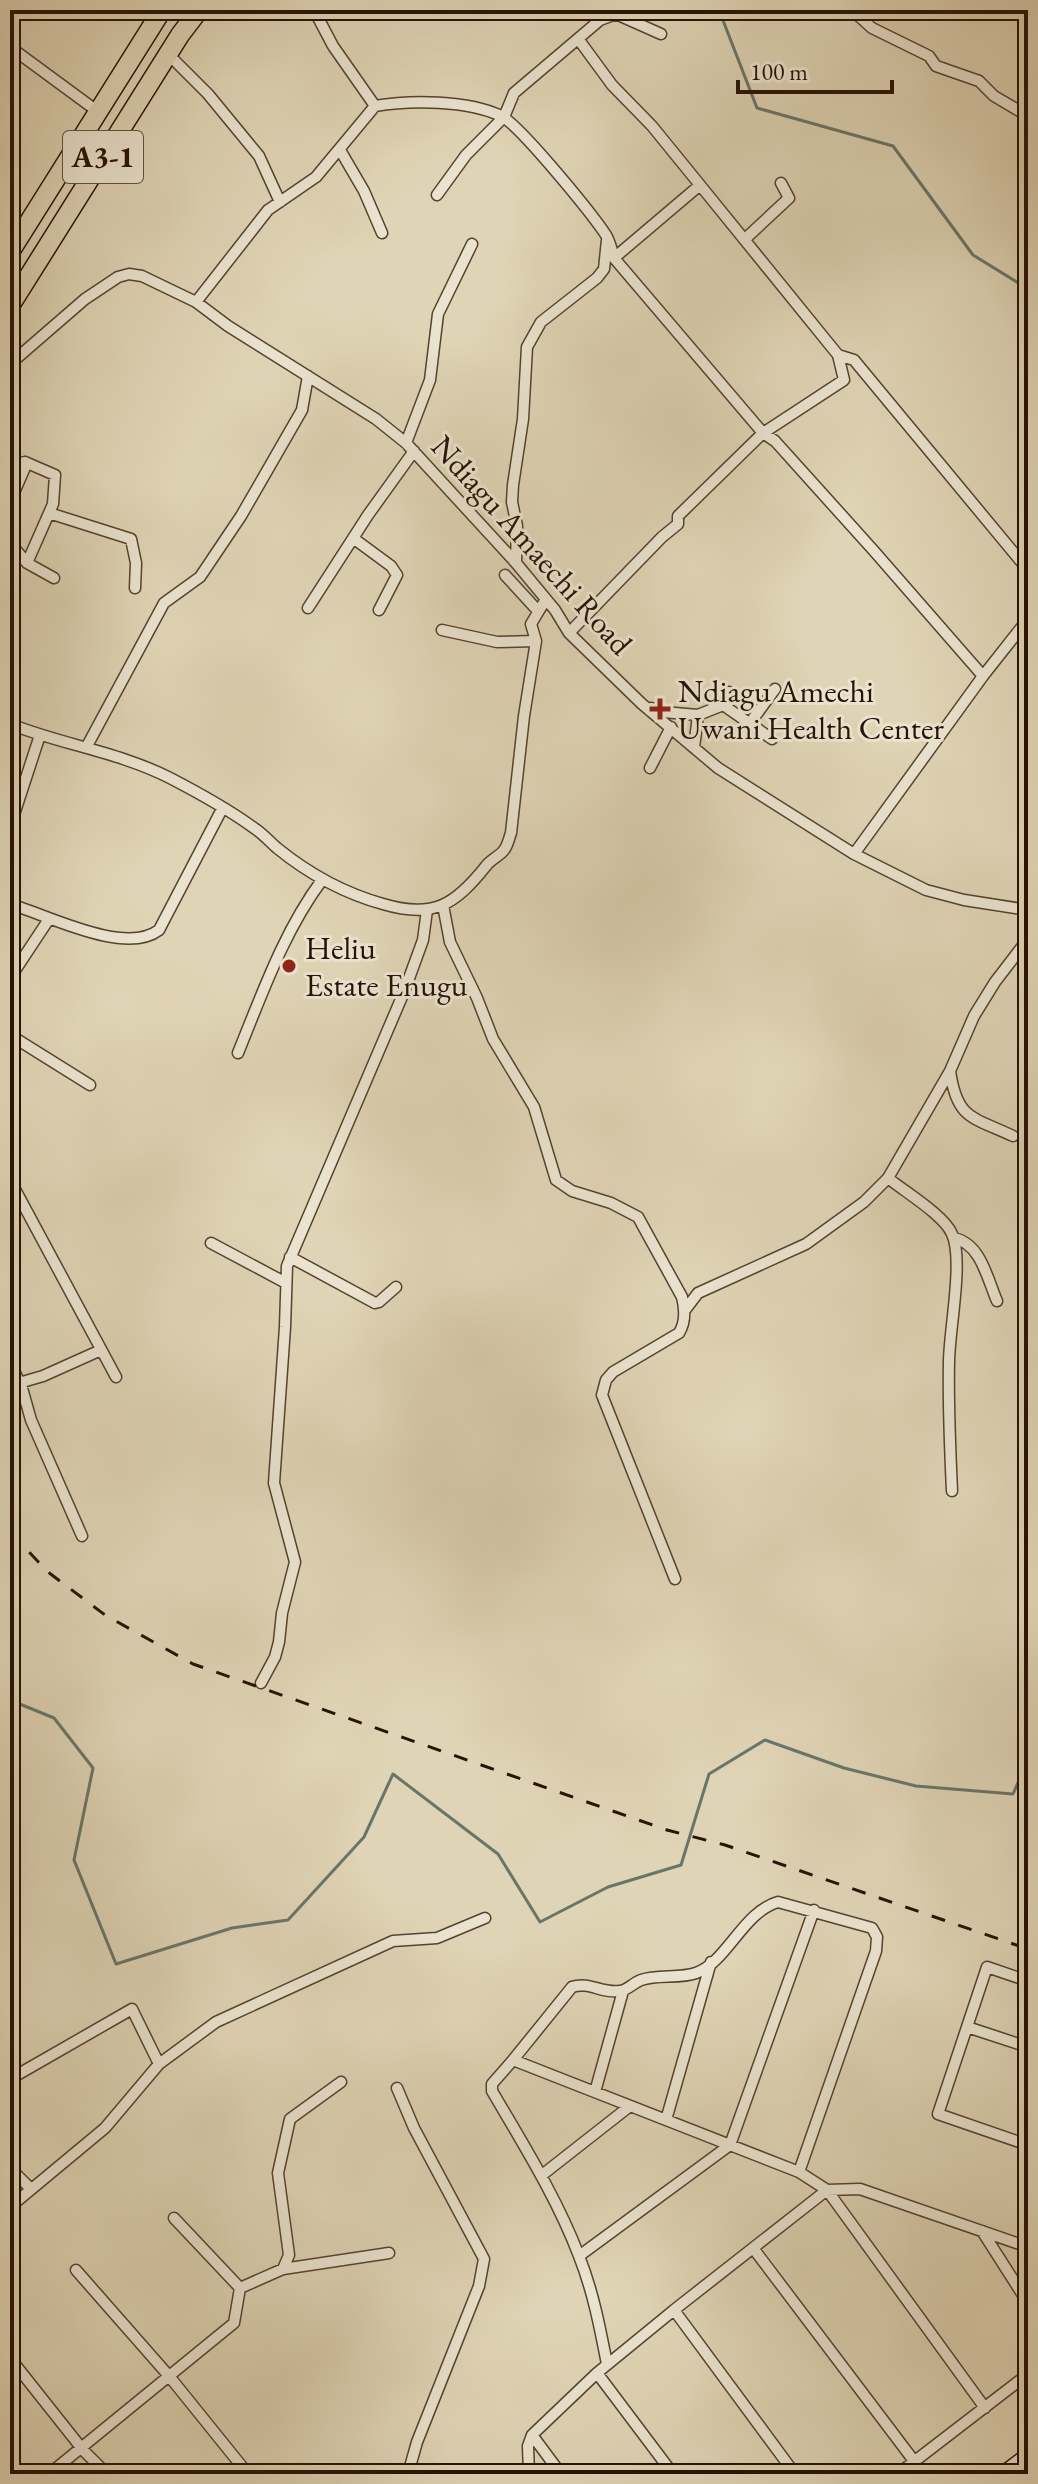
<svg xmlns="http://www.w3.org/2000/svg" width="1038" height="2484" font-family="'EB Garamond',serif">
<rect width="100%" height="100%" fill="#dfd4b5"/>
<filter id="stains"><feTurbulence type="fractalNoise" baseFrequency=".0025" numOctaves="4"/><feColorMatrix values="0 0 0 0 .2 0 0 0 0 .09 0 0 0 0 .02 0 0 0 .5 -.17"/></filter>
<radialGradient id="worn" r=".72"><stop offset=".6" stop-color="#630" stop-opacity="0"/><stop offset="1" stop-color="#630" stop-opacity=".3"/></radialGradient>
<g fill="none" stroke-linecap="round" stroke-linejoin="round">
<!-- stream -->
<path stroke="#68766a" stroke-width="3" d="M 719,10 L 757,108 L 893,146 L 973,255 L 1028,289
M 10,1700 L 54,1718 L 93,1768 L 74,1860 L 116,1964 L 232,1928 L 288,1920 L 364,1837 L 393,1774 L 498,1854 L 540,1922 L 608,1887 L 681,1865 L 709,1774 L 765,1740 L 844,1768 L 916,1786 L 1013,1794 L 1028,1760"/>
<defs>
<path id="street" d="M 314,10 L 333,46 L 375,106 C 410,100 468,100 501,116 C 520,125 592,214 606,235 C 610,242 612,250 614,258 L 763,433 L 775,441 L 874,551 L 983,676
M 852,10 L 872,28 L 929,56 L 936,66 L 979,81 L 994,96 L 1028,116
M 790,11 L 791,10
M 579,40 L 612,85 L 652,126 L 700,185
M 10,47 L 97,111
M 168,54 L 208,94 L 259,156 L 280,202
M 340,150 L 364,191 L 382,233
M 437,195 L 466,155 L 504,117 L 514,93 L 600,20 L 616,14 L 661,34
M 745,239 L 789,198 L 781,183
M 614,258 L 700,185 L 838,355 L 854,360 L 1028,570
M 196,302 L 268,210 L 316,177 L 375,106
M 10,364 L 85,299 L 118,277 L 129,274 L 142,276 L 196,302 L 228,326 L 376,419 L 406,443 L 516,563 L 555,610 L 569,633 L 642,704 L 718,768 L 854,854 L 926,890 L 964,900 L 1028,910
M 406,443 L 430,380 L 438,314 L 472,244
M 25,462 L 55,475 L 53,504 L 27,563
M 10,465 L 25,462 L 26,465 L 10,502
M 49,513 L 131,539 L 136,563 L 135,588
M 353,538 L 391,566 L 397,575 L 379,610
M 10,543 L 27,563 L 54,578
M 516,563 L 517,526 L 512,502 L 513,485 L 523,419 L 527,347 L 541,322 L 597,278 L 604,269 L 607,240
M 505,575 L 538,611
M 308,608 L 368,515 L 414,451
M 442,630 L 497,642 L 536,641
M 569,633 L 662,537 L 678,524 L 678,516 L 763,433 L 844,380 L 838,355
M 723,705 L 729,692
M 651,708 L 663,712 L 698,715 L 723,705 L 772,739
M 750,723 L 775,689
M 10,724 C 63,745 119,752 170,778 C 199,793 228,809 254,828 C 262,833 269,841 277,848 C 309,874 343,893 383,904 C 433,919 455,905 486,866 C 491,859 500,856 504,850 C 508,845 509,838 511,833 L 524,716 L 536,641 L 531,624 L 546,599
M 87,746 L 164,603 L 200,577 L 241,516 L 302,410 L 308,376
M 694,748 L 698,715
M 650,768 L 671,727
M 10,827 L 40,735
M 854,854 L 983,676 L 1028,619
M 10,904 C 47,915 125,956 159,930 L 222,809
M 443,905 L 450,942 L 477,998 L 493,1039 L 534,1107 L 556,1180 L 572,1191 L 611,1203 L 638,1217 L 682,1297 C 685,1309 686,1322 679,1333 L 613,1372 L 606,1380 L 602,1395 L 675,1579
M 10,978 L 49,919
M 10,1035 L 90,1085
M 238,1053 C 262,994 284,931 322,880
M 950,1071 C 957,1120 973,1117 1013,1136
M 888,1178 C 905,1192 944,1215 952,1234 C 964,1260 949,1331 949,1362 C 948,1405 950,1448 952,1491
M 10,1180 L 116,1377
M 954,1238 C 981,1244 987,1278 997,1301
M 211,1243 L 286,1283
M 290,1257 L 375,1303 L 379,1302 L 396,1287
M 685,1310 L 698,1293 L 806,1244 L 864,1202 L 888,1178 L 950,1071 L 974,1016 L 995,982 L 1028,939
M 10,1362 L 22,1388 L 31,1420 L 82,1536
M 19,1383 L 43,1376 L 101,1350
M 261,1683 L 275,1657 L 279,1642 L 282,1613 L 295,1562 L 274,1483 L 285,1327 L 287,1266 L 404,992 L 423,940 L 427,910
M 1028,1981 L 987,1967 L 938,2114 L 1028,2145
M 967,2027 L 1028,2047
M 513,2060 L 492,2084 L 492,2091 C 523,2144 557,2198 579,2256 C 593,2291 600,2328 607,2364
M 10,2079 L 132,2009 L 159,2064
M 397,2088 L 414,2128 L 484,2259 L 479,2286 L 417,2442 L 408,2474
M 595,2092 L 623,1991
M 666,2120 L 711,1962
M 10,2168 L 30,2188
M 542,2175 L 630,2106
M 10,2207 L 105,2128 L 159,2064 L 216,2022 L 393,1941 L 437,1938 L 485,1918
M 174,2218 L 240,2288
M 982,2231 L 1028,2303
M 753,2248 L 914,2461
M 579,2256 L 730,2145 L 814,1910
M 283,2269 L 389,2253
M 76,2270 L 169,2376 L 248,2474
M 674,2310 L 827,2190 L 799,2172 L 513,2060 L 572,1987 C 589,1981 602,1994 620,1991 C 628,1990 633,1983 641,1980 C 658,1974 679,1979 696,1973 C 727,1962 743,1912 778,1902 L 872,1928 L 877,1937 L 876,1951 L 799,2172
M 10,2358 L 83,2450 L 107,2474
M 597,2373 L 673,2474
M 985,2408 L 827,2190 L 860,2189 L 1028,2247
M 532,2435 L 561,2474
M 49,2474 L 234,2323 L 240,2288 L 283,2269 L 289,2255 L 278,2173 L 290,2119 L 341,2082
M 529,2474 L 528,2446 L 532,2435 L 597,2373 L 674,2310 L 795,2474
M 898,2474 L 1028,2374"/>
<path id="secondary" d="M 1003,2474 L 1028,2455
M 1022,2474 L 1028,2470"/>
<path id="highway" d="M 10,252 L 162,10
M 10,306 L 180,35 L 199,10"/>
</defs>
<!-- street casing -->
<use href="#street" stroke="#554231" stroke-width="13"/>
<!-- secondary casing -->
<use href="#secondary" stroke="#271205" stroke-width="17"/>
<!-- highway casing -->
<use href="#highway" stroke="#271205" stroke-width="21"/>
<!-- street -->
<use href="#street" stroke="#eae3cf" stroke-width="10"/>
<!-- secondary -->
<use href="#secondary" stroke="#eae3cf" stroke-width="14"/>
<!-- highway -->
<use href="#highway" stroke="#dfd4b5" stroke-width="18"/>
<!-- rail -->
<path stroke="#271205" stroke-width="3" stroke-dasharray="14 14" stroke-linecap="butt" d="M 10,1532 L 48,1572 L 105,1615 L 193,1664 L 667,1830 L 725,1845 L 1028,1949"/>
</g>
<!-- markers -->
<g fill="#8f2418" stroke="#eae3cf" stroke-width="3">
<path d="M656 697h8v8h8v8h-8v8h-8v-8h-8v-8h8z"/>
<circle cx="289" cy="966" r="8"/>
</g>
<g text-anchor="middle" stroke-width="6" stroke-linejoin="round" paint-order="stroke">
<!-- shield labels -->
<rect fill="#eae3cf" stroke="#625142" stroke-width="2" x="63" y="131" width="80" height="52" rx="6"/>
<g font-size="30" font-weight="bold" fill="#271205">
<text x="103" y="167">A3-1</text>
</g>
<!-- street labels -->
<g font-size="32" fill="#271205" stroke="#eae3cf">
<text transform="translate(532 545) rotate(48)" y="11">Ndiagu Amaechi Road</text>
</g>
<!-- poi labels -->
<g font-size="32" fill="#271205" stroke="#eae3cf" text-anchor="start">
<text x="678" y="702">Ndiagu Amechi<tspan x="678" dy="37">Uwani Health Center</tspan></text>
<text x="305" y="959">Heliu<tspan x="305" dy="37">Estate Enugu</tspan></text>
</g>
</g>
<!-- margin -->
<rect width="1038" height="2484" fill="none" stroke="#dfd4b5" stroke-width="40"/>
<rect x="12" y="12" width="1014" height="2460" fill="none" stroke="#271205" stroke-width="4"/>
<rect x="20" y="20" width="998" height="2444" fill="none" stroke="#271205" stroke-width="2"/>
<!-- scale -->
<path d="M738 80v12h154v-12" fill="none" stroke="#271205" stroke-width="4"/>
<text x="750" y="80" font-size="24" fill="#271205" stroke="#eae3cf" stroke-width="6" paint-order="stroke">100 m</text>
<rect width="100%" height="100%" filter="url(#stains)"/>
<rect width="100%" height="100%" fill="url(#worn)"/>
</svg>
